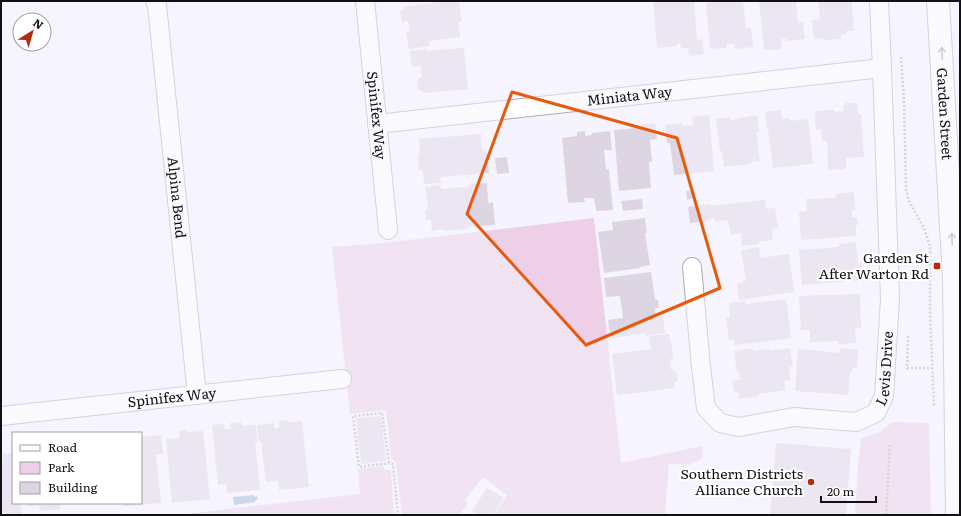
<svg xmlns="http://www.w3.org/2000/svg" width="961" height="516" font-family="Literata,serif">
<rect width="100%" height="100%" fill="#f5f4fe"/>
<!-- green -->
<path fill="#edcfe7" d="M 594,218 L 621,463 L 702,446 L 703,458 L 689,465 L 669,464 L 665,515 L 494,515 L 507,495 L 483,477 L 465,500 L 468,504 L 459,515 L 402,515 L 396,463 L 391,458 L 389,438 L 386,410 L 350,414 L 332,247 L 383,243 Z
M 893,422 L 929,423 L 931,515 L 855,515 L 858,467 L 861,438 L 878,433 Z
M 383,466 L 384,469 L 391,471 L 394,515 L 176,515 L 360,494 L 358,469 Z"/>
<!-- water -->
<path fill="#9bb7d5" d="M 254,495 L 254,497 L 257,496 L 258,498 L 255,501 L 255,502 L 234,505 L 233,497 Z"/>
<!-- building -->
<path fill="#ddd6e2" d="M 446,1 L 459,1 L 462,21 L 458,22 L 460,37 L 429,41 L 430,46 L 409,49 L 406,32 L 410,31 L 408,21 L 402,22 L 400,10 L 403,10 L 403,7 Z
M 653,1 L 694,1 L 697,40 L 702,39 L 704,54 L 689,56 L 688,48 L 681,48 L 680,43 L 677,43 L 677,46 L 657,48 Z
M 723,1 L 743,1 L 746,28 L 751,27 L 753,47 L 735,49 L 734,44 L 727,44 L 727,48 L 714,49 L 714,47 L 710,48 L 706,3 Z
M 759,1 L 796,1 L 798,23 L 803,22 L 805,39 L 786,41 L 787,39 L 781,39 L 782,49 L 766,50 L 765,49 L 764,49 Z
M 818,1 L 852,1 L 854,31 L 846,31 L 846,34 L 841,35 L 841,39 L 823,40 L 823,38 L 814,39 L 812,20 L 820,19 Z
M 464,48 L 468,89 L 424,93 L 418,89 L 417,83 L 420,78 L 422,77 L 421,66 L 412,67 L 410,51 L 426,49 L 427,51 Z
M 845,103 L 854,103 L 854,104 L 857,103 L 858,114 L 861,114 L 864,157 L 846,158 L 846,169 L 828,170 L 827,141 L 822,141 L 821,129 L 816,130 L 815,111 L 834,110 L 834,112 L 844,111 L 843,105 L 845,105 Z
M 781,110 L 782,119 L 789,118 L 790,121 L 808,119 L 813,164 L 773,168 L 768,129 L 767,129 L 765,112 Z
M 709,115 L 714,171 L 674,175 L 670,143 L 667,143 L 665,125 L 682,123 L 682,126 L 693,125 L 692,117 Z
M 757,115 L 759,132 L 756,132 L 760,161 L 751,162 L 751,164 L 724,167 L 722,151 L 720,151 L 716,119 L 730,117 L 730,120 L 739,119 L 739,118 Z
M 655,123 L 657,139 L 650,140 L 652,162 L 649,162 L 651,188 L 619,191 L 614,130 L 638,128 L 638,125 Z
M 585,131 L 585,136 L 592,135 L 592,133 L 610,131 L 612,150 L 604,150 L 606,169 L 609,169 L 613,210 L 596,211 L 594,198 L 584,198 L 585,202 L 568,203 L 562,138 L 577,136 L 577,132 Z
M 481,134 L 482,152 L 487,151 L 489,173 L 440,177 L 441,183 L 424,184 L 423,170 L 419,170 L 418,157 L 419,157 L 419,152 L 420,153 L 419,139 Z
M 507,157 L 509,173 L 497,174 L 495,158 Z
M 487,183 L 488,203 L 493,202 L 495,225 L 467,227 L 468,229 L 444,231 L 444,229 L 432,231 L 431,220 L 426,220 L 425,210 L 428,209 L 425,187 L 441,185 L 441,189 L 471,186 L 471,184 Z
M 695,190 L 696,198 L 687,200 L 686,191 Z
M 854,192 L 855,210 L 852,210 L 852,217 L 857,217 L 858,225 L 856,225 L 856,236 L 801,240 L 799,212 L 807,211 L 806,199 L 836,198 L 835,194 Z
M 642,199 L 643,209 L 623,211 L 621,201 Z
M 765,200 L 766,209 L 775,208 L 778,228 L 772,229 L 773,240 L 759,242 L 759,244 L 742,246 L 741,233 L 731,235 L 730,227 L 729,227 L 728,220 L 715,222 L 715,218 L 708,219 L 708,221 L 690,223 L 688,207 L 710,204 L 710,206 Z
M 645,218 L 647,233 L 645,233 L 650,265 L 640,267 L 640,268 L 604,273 L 598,232 L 613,230 L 612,222 Z
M 856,242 L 858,263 L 862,263 L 863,276 L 860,276 L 860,280 L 802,285 L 799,250 L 839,247 L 839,244 Z
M 759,247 L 760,258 L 789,254 L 794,292 L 739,300 L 737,283 L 746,281 L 741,250 Z
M 651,272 L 655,299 L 658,300 L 659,308 L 655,308 L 656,317 L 663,316 L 665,333 L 646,336 L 647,333 L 611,338 L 608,320 L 623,318 L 620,296 L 606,297 L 604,278 Z
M 860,294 L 861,328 L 855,328 L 856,343 L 839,344 L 839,341 L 810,342 L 810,330 L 801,330 L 799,296 Z
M 786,299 L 791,338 L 735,345 L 734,340 L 729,340 L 726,318 L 730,317 L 729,303 L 745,301 L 745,304 Z
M 669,334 L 670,341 L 671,341 L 673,359 L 670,359 L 671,370 L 674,370 L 677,374 L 678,380 L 674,384 L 675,388 L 617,395 L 612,354 L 651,349 L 649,336 Z
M 753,348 L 753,351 L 769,349 L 770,351 L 790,348 L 793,367 L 789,367 L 791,380 L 784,381 L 785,390 L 758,394 L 759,396 L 739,399 L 738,391 L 734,392 L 732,381 L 741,380 L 739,372 L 737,373 L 734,351 Z
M 840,348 L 858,350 L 857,368 L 852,367 L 852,373 L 850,373 L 848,395 L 795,391 L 798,349 L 840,353 Z
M 381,416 L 386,461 L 361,464 L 356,418 Z
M 287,420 L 288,422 L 302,421 L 309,487 L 279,490 L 278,481 L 266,482 L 261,442 L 259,442 L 257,425 L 274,423 L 274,429 L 279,428 L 279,421 Z
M 241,422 L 242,426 L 256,425 L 257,443 L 255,443 L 260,490 L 227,493 L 227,484 L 218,485 L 212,425 L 224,424 L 225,429 L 231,429 L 230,423 Z
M 186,430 L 187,432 L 203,431 L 210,499 L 172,503 L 166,439 L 180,438 L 179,431 Z
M 161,435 L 163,454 L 156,455 L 161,503 L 124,506 L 123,503 L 141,503 L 141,437 Z
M 776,443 L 851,449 L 846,515 L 770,515 Z
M 13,453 L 13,503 L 20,503 L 22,515 L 5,515 L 4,512 L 1,512 L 1,465 L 3,465 L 2,454 Z
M 487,488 L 504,498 L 493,515 L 479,515 L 472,511 Z
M 27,503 L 60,503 L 60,509 L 40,511 L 39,505 L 27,506 Z"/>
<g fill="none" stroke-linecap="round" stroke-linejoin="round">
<defs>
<g id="minor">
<path id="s1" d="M 155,1 L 157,5 L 197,395"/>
<path id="s2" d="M 365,1 L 388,230"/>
<path id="s3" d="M 377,124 L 882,68"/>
<path id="s4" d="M 692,267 L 701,367 L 706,408 L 720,423 L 739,427 L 794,417 L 856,422 L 876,413 L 884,396 L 890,299 L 882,68 L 879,1"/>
<path id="s5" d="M 1,416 L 342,379"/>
</g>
<g id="major">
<path id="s6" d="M 938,1 L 954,278 L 957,515"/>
</g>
</defs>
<!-- minor casing -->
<use href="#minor" stroke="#acaab6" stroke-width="20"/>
<!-- major casing -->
<use href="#major" stroke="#acaab6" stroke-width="24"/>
<!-- path -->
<path stroke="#afafb7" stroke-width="2.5" stroke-dasharray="2 2" stroke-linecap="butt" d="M 901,57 L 904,100 L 906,190 L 909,201 L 924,228 L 930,246 L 930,313 L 934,407
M 908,336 L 907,368 L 932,368
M 389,463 L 382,413 L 353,416 L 359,467 L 389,463 L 393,464 L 398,515
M 886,515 L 890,444"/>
<!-- minor -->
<use href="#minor" stroke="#fff" stroke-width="18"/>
<!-- major -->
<use href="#major" stroke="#fff" stroke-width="22"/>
</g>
<!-- one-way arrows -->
<defs><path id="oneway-shaft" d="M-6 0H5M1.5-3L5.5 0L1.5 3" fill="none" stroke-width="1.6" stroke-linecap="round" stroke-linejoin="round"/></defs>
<g stroke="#a0a0a1">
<use href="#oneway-shaft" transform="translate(942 53) rotate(-93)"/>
<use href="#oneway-shaft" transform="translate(952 239) rotate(-93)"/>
</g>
<!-- marked area -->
<path d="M0 0H961V516H0ZM 512,92 L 677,138 L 720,288 L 586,345 L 467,214 Z" fill="#f5f4fe" fill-opacity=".55" fill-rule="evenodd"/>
<path fill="none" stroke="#e8590c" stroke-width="3" stroke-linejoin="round" d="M 512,92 L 677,138 L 720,288 L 586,345 L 467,214 Z"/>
<!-- markers -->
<g fill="#b62b0d" stroke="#fff" stroke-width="1.5">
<rect x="933" y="262" width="8" height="8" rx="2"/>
<circle cx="811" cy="482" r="4"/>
</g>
<g text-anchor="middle" stroke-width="4" stroke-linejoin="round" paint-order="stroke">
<!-- street labels -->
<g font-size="14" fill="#111115" stroke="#fff">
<text dy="5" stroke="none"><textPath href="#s3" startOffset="254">Miniata Way</textPath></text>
<text dy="5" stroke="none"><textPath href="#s6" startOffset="113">Garden Street</textPath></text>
<text dy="5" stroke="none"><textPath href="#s2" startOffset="115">Spinifex Way</textPath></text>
<text dy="5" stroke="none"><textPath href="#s1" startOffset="198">Alpina Bend</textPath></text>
<text dy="5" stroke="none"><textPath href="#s4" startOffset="368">Levis Drive</textPath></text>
<text dy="5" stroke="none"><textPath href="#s5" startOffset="172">Spinifex Way</textPath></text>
</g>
<!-- poi labels -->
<g font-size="14" fill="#111115" stroke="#fff" text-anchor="end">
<text x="929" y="263">Garden St<tspan x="929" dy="16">After Warton Rd</tspan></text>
<text x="803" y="479">Southern Districts<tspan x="803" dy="16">Alliance Church</tspan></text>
</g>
</g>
<!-- border -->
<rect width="961" height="516" fill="none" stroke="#111115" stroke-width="4"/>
<!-- legend -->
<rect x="12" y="432" width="130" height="72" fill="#ffffff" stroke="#a0a0a1"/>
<rect x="20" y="445" width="20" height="6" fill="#ffffff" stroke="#a0a0a1"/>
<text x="48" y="452" font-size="12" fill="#111115">Road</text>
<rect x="20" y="462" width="20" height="12" fill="#edcfe7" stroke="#a0a0a1"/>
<text x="48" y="472" font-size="12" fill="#111115">Park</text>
<rect x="20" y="482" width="20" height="12" fill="#ddd6e2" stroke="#a0a0a1"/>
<text x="48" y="492" font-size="12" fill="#111115">Building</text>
<!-- north arrow -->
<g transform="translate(32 32) rotate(37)"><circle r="19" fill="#ffffff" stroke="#a0a0a1"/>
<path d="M0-3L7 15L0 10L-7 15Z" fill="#b62b0d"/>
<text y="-6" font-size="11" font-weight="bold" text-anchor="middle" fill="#111115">N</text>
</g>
<!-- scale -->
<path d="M821 496v6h55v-6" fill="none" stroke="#111115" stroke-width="2"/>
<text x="827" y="496" font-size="12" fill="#111115" stroke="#ffffff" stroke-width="3" paint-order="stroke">20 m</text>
</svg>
